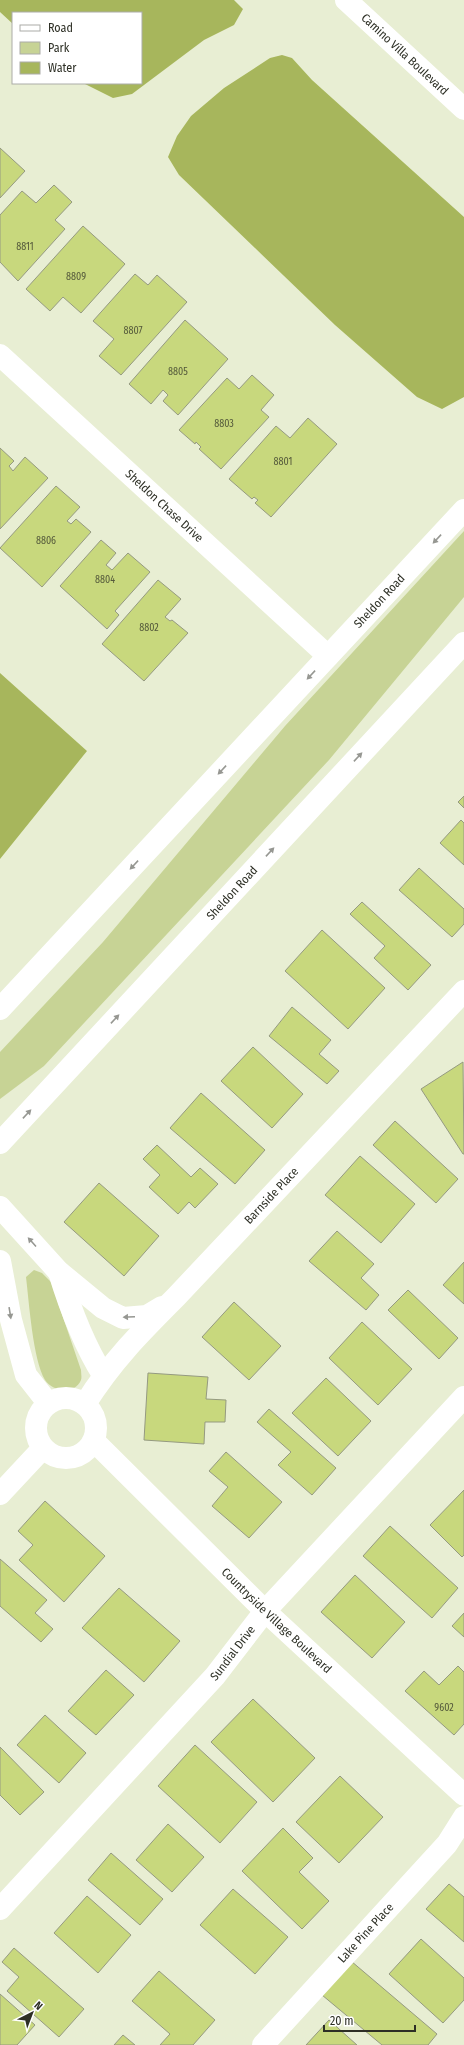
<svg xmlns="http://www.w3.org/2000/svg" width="464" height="2045" font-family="'Fira Sans Condensed',sans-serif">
<rect width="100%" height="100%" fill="#e8eed3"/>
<!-- green -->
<path fill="#c7d395" d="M 464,531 L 464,597 L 329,760 L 44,1066 L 0,1099 L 0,1052 L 103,942 L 285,726 Z
M 34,1270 L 42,1273 L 51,1282 L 81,1370 C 81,1373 82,1377 81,1380 C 75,1395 53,1392 45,1380 C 33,1360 29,1302 26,1277 Z"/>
<!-- water -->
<path fill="#a7b65c" d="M 0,0 L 234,0 L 243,9 L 234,25 L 204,40 L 132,94 L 113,98 L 83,83 L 141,83 L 141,13 L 13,13 L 13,24 L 0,12 Z
M 282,55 L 292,58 L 312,80 L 464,217 L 464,397 L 442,409 L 417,397 L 335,325 L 179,175 L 168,157 L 177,136 L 191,116 L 224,88 L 270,58 Z
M 0,673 L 87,751 L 0,859 Z"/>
<!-- building -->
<path fill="#c8d87d" stroke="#959a81" d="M 0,148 L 25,171 L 0,198 Z
M 54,185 L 72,202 L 55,220 L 65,229 L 18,281 L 0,262 L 0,215 L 22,191 L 36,203 Z
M 83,226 L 125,264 L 81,313 L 63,297 L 50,311 L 26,289 Z
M 135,274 L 148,285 L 157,275 L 187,302 L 121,375 L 99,356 L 114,339 L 93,321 Z
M 185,320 L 228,359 L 178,415 L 163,401 L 168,395 L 163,390 L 151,404 L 129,384 Z
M 252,375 L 274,395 L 261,410 L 269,417 L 221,469 L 199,449 L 201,447 L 196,442 L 195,444 L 179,430 L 227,378 L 239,389 Z
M 308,418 L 337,444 L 271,517 L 255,503 L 258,500 L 254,497 L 252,499 L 229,479 L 276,426 L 290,438 Z
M 0,448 L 14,461 L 9,466 L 13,471 L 25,457 L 48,478 L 0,529 Z
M 56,486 L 80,507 L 67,521 L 71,524 L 76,519 L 91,532 L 42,587 L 0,548 Z
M 101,540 L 116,553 L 106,565 L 112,570 L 128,553 L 150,572 L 115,611 L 119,615 L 107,629 L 60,586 Z
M 158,580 L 181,599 L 165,617 L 170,621 L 172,620 L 188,633 L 144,681 L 102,644 Z
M 464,796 L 464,808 L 458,802 Z
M 461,820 L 464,823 L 464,865 L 440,843 Z
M 419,868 L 464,909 L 464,924 L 452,937 L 399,890 Z
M 362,902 L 431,965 L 408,990 L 374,958 L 385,946 L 350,914 Z
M 322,930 L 385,988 L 348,1029 L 285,971 Z
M 292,1007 L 331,1040 L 319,1054 L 339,1071 L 327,1084 L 269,1036 Z
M 253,1047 L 303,1094 L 272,1128 L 221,1081 Z
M 463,1062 L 464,1154 L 463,1154 L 421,1089 Z
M 201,1093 L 265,1150 L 235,1184 L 170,1128 Z
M 395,1121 L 458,1179 L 436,1203 L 373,1145 Z
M 157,1145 L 191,1177 L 200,1168 L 218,1184 L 195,1208 L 189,1202 L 178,1214 L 149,1187 L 160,1175 L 143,1159 Z
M 360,1156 L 415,1204 L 381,1243 L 325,1195 Z
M 99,1183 L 159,1236 L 124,1276 L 64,1222 Z
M 337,1231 L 374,1264 L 361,1278 L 379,1295 L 366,1310 L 309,1261 Z
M 464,1262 L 464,1304 L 443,1285 Z
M 408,1290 L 458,1338 L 439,1359 L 388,1310 Z
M 234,1302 L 281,1346 L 249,1380 L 202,1337 Z
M 362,1322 L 412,1369 L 378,1405 L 329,1358 Z
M 148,1373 L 208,1377 L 206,1399 L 226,1400 L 225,1422 L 205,1422 L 204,1444 L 144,1440 Z
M 326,1378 L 371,1421 L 338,1456 L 292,1413 Z
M 269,1409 L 336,1468 L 312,1495 L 278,1465 L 291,1452 L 257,1422 Z
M 226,1452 L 282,1502 L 249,1538 L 212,1506 L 228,1487 L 209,1471 Z
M 464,1490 L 464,1555 L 462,1557 L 430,1525 Z
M 45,1501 L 105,1556 L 64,1602 L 19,1560 L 33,1545 L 18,1531 Z
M 390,1526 L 458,1588 L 432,1618 L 363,1556 Z
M 0,1559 L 47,1600 L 35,1613 L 53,1629 L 41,1642 L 0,1606 Z
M 355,1575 L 405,1622 L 372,1658 L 321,1612 Z
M 119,1588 L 180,1641 L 144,1682 L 82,1628 Z
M 464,1613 L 464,1637 L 452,1626 Z
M 458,1666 L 464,1672 L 464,1724 L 454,1735 L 405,1691 L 424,1671 L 439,1685 Z
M 106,1670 L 134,1695 L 96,1735 L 68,1711 Z
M 253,1699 L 315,1758 L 273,1802 L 211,1742 Z
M 45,1715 L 86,1753 L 59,1783 L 17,1745 Z
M 195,1745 L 257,1802 L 220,1843 L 158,1786 Z
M 0,1747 L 44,1792 L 20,1815 L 0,1795 Z
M 340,1776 L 383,1817 L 339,1863 L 296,1822 Z
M 168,1824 L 204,1857 L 172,1892 L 136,1860 Z
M 283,1828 L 313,1858 L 299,1872 L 329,1901 L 302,1929 L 242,1871 Z
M 111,1853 L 163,1899 L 140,1925 L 88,1880 Z
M 449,1884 L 464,1897 L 464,1942 L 426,1909 Z
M 233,1889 L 288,1937 L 255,1974 L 200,1925 Z
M 87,1896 L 131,1935 L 98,1973 L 54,1933 Z
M 421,1939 L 464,1978 L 464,2000 L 443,2023 L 389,1974 Z
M 14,1948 L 84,2009 L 59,2037 L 7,1991 L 19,1977 L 2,1962 Z
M 351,1961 L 437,2034 L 428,2045 L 382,2045 L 322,1995 Z
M 159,1971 L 215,2020 L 193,2045 L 160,2045 L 170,2034 L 132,2001 Z
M 0,1994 L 35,2025 L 17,2045 L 0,2045 Z
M 329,2020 L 357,2045 L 306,2045 Z
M 123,2035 L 135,2045 L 114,2045 Z"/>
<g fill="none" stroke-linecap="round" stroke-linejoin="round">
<!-- street -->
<g stroke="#fff" stroke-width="22">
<path id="s1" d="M 346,0 L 464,109"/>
<path id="s2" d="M 0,355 L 328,656"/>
<path d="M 0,1207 L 58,1271 L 103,1308 L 123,1318 L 147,1316 L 162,1307"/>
<path d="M 0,1261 L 11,1320 L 26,1375 L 48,1403"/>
<path d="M 59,1272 C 70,1308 83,1343 103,1375"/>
<circle cx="66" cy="1428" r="30"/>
<path id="s3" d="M 85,1404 C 112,1361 140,1333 176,1297 L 464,991"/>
<path id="s4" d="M 94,1441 L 265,1611 L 464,1795"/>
<path d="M 0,1494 L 43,1448"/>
<path id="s5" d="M 0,1909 L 215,1676 L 265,1611 L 464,1397"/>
<path id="s6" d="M 263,2045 L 447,1844 L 464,1817"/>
</g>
<!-- secondary -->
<g stroke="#fff" stroke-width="22">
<path id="s7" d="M 0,1009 L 464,510"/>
<path id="s8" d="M 0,1143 L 464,643"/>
</g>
</g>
<!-- one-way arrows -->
<defs><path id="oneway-solid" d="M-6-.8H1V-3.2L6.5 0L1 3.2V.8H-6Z"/></defs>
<g fill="#969792">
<use href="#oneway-solid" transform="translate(437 539) rotate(133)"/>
<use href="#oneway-solid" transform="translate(311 675) rotate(133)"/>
<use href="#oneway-solid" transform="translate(358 757) rotate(-47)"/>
<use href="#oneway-solid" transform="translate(222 770) rotate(133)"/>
<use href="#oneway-solid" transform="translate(270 852) rotate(-47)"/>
<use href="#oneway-solid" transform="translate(134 865) rotate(133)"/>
<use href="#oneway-solid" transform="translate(115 1019) rotate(-47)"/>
<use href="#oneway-solid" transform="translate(27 1114) rotate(-47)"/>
<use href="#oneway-solid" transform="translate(32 1242) rotate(-132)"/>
<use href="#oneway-solid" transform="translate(10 1313) rotate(81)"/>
<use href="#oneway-solid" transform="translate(129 1317) rotate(178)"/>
</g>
<g text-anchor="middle" stroke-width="4" stroke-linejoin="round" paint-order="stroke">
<!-- number labels -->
<g font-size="10" fill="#54593b">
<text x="25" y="250">8811</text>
<text x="76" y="280">8809</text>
<text x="133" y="334">8807</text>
<text x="178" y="375">8805</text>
<text x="224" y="427">8803</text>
<text x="283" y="465">8801</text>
<text x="46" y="544">8806</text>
<text x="105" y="583">8804</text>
<text x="149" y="631">8802</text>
<text x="444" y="1711">9602</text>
</g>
<!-- street labels -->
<g font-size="12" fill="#2d2f25" stroke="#fff">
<text dy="4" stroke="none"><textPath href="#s1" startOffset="80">Camino Villa Boulevard</textPath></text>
<text dy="4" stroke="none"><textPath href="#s2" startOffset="223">Sheldon Chase Drive</textPath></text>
<text dy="4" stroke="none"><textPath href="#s7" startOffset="557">Sheldon Road</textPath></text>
<text dy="4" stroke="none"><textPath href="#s8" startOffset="341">Sheldon Road</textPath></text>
<text dy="4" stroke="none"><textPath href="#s3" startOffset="280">Barnside Place</textPath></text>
<text dy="4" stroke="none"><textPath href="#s4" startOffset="256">Countryside Village Boulevard</textPath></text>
<text dy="4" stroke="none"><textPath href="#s5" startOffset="346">Sundial Drive</textPath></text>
<text dy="4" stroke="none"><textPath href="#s6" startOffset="152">Lake Pine Place</textPath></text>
</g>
</g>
<!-- legend -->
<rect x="12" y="12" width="130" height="72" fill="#ffffff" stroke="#abaca8"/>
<rect x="20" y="25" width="20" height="6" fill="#ffffff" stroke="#abaca8"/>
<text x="48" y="32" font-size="12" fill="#2d2f25">Road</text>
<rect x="20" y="42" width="20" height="12" fill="#c7d395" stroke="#abaca8"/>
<text x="48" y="52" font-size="12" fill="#2d2f25">Park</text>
<rect x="20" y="62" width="20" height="12" fill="#a7b65c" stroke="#abaca8"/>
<text x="48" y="72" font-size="12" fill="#2d2f25">Water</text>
<!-- north arrow -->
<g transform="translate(32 2013) rotate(42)" stroke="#ffffff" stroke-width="3" paint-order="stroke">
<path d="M0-3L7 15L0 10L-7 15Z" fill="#2d2f25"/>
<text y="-6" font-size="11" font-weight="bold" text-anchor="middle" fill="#2d2f25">N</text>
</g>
<!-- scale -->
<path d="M324 2025v6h91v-6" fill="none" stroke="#2d2f25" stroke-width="2"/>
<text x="330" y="2025" font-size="12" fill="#2d2f25" stroke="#ffffff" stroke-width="3" paint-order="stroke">20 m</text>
</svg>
